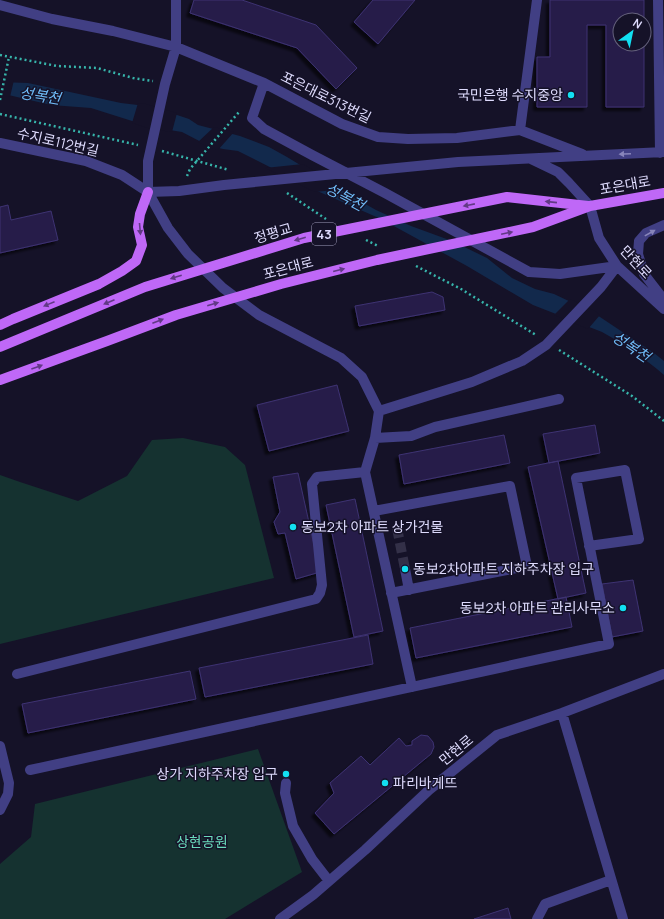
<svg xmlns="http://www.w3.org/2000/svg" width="664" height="919" font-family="Manrope,'Noto Sans KR',sans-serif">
<defs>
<filter id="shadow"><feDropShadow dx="-3.5" dy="3.5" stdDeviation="1" flood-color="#0009"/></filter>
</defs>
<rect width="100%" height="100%" fill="#151228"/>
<!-- green -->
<path fill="#153230" d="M 183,438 L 225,447 L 245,465 L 274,578 L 0,644 L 0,475 L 20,482 L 78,501 L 127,476 L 152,440 Z
M 258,749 L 302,872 L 225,919 L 0,919 L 0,864 L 31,837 L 35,804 Z"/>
<!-- water -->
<path fill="#12294c" d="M 0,82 L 28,83 L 121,103 L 146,106 L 171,113 L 189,119 L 198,125 L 240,136 L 269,147 L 287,157 L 353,197 L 376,210 L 411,226 L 452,241 L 487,258 L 512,278 L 535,289 L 554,294 L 594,313 L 654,353 L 664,361 L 664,375 L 657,369 L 630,348 L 602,332 L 533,305 L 467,266 L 381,219 L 315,190 L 238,151 L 223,149 L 207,145 L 182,132 L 151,127 L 91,108 L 51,105 L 0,93 Z"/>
<!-- pier -->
<path fill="#151228" d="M 0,80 L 14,80 L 10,97 L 0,95 Z
M 138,103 L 146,104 L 177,113 L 172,132 L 151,129 L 132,123 Z
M 214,127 L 234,132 L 218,150 L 206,146 L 198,142 Z
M 303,164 L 344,189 L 315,192 L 265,168 Z
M 570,299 L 595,311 L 600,315 L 588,329 L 554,315 Z"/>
<!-- building -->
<path fill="#261f48" stroke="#3e3273" filter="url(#shadow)" d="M 194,0 L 242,0 L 316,25 L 357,68 L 336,89 L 297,48 L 190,13 Z
M 373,0 L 415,0 L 378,44 L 354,22 Z
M 550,0 L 644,0 L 644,20 L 620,20 L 620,44 L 644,44 L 644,107 L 606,107 L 606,25 L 587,25 L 587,107 L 537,107 L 537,57 L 550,57 Z
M 8,205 L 11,220 L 51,211 L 58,240 L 0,253 L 0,207 Z
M 432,292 L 443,297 L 445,310 L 359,326 L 355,306 Z
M 337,385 L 349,431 L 269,451 L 257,405 Z
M 595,425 L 600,453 L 549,463 L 543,434 Z
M 504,435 L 510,463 L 404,484 L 399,455 Z
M 558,461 L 586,593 L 558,599 L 528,467 Z
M 298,473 L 320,572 L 296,579 L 285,533 L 278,534 L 274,522 L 280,512 L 273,477 Z
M 355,499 L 383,631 L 354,637 L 326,505 Z
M 633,580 L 643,631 L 612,637 L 602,584 Z
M 566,597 L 572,627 L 416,658 L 410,628 Z
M 368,635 L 373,664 L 205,697 L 199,668 Z
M 190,671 L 196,699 L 28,733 L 22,704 Z
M 421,735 L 428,736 L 433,742 L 434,747 L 431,754 L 334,834 L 315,813 L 334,793 L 330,783 L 361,756 L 370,765 L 399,738 L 406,746 L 412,745 L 412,741 Z
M 508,908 L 511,919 L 474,919 Z"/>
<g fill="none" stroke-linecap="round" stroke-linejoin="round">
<!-- minor-tunnel -->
<path stroke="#333048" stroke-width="10" stroke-dasharray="10 5" stroke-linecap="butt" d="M 397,528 L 405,569"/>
<!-- path -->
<path stroke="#37b5ab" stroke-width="2.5" stroke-dasharray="2 3" stroke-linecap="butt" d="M 0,55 L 57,66 L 97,68 L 133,78 L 153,81
M 0,100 L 9,57
M 0,114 L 138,145
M 162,151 L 229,170
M 187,176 L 190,169 L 239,112
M 287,193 L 326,219
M 366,240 L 378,246
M 416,266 L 461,289 L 536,335
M 559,350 L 632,396 L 664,421"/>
<!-- minor -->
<path stroke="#413f84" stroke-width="10" d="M 176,0 L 176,47 L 165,84 L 148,161 L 148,192 L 168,228 L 188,254 L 223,288 L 259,315 L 341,358 L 362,377 L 379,411 L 472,382 L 522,361 L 546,345 L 601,287 L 617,266
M 658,0 L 660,153
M 0,5 L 52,19 L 113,31 L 176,47 L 264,83 L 342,124 L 378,137 L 408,139 L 457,138 L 520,130 L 582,154
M 264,83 L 252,118 L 264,129 L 312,155 L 385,193 L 529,272 L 560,274 L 617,266
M 520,130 L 537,0
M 0,143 L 86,161 L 122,175 L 148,192 L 179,191 L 224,185 L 458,162 L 664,152
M 531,159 L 558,172 L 569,183 L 590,206 L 599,238 L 617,266 L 664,309
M 664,225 L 646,233 L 639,241 L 638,254 L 644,274 L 664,300
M 379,411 L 375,438 L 365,472 L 412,687
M 375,438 L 411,436 L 435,427 L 559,399
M 374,511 L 510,486 L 527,566 L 391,593
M 405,569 L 409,590
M 17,674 L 316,599 L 320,593 L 322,585 L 312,484 L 317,477 L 365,472
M 562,713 L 623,919
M 0,746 L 9,783 L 8,794 L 0,810
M 30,770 L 609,644 L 576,478 L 625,470 L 639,539 L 589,546
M 286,783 L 285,793 L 293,826 L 312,859 L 329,881
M 280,919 L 313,895 L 365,850 L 429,790 L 497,735 L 562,713 L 664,674
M 537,919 L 545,904 L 611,880"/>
<!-- major -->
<path stroke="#bf68f7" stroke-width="10" d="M 0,325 L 13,319 L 99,284 L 122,271 L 136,261 L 142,245 L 138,227 L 140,214 L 148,192
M 0,347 L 145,287 L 304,238 L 507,197 L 588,206
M 0,380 L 107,341 L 176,315 L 281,284 L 377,260 L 533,227 L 590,206 L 664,193"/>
</g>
<!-- one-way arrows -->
<defs><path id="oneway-solid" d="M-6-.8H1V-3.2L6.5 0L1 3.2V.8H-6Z"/></defs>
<g fill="#8885ba">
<use href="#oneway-solid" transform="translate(625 154) rotate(177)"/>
<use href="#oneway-solid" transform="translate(650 233) rotate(-29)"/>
</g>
<g fill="#613985">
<use href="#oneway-solid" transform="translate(551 202) rotate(-174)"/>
<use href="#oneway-solid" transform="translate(469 205) rotate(169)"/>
<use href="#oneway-solid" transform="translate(140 229) rotate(85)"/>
<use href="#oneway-solid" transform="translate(507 233) rotate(-12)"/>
<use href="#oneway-solid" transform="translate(300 239) rotate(164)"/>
<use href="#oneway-solid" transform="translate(339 270) rotate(-14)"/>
<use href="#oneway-solid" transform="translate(176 277) rotate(163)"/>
<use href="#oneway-solid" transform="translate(109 302) rotate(157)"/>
<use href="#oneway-solid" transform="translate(49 304) rotate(158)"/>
<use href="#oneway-solid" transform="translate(213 304) rotate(-16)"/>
<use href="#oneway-solid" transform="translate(158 321) rotate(-21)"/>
<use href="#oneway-solid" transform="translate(37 367) rotate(-20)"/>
</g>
<!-- markers -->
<g fill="#12e0f2" stroke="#151228" stroke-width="1.5">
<circle cx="571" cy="95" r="4"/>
<circle cx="293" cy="527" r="4"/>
<circle cx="405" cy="569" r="4"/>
<circle cx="623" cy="608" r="4"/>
<circle cx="286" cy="774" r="4"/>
<circle cx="385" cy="783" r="4"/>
</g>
<g text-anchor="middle" stroke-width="3" stroke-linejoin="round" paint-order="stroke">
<!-- shield labels -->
<rect fill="#151228" stroke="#a29fbd" stroke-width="1" x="312" y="223" width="24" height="22" rx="3"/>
<g font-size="13" font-weight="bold" fill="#dedbfd">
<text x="324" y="239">43</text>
</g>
<!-- poi labels -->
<g font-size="14" fill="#dedbfd" stroke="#151228" text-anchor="end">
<text x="563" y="100">국민은행 수지중앙</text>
<text x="301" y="532" text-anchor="start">동보2차 아파트 상가건물</text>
<text x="413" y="574" text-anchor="start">동보2차아파트 지하주차장 입구</text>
<text x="615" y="613">동보2차 아파트 관리사무소</text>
<text x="278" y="779">상가 지하주차장 입구</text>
<text x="393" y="788" text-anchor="start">파리바게뜨</text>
</g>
<!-- street labels -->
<g font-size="14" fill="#dedbfd" stroke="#151228">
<text transform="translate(326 97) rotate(26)" y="5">포은대로313번길</text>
<text transform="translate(58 142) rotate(13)" y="5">수지로112번길</text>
<text transform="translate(625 185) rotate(-10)" y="5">포은대로</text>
<text transform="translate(273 233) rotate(-17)" y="5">정평교</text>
<text transform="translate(636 262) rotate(47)" y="5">만현로</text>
<text transform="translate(288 268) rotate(-15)" y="5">포은대로</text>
<text transform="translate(456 750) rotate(-39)" y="5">만현로</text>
</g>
<!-- park labels -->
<g font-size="14" fill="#69dabc" stroke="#151228">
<text x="202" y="847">상현공원</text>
</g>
<!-- water labels -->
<g font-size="15" font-style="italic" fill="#6fbbf7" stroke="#151228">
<text transform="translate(40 96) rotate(9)" y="5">성복천</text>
<text transform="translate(345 197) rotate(28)" y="5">성복천</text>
<text transform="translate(631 347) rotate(34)" y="5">성복천</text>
</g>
</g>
<!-- north arrow -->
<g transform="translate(632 32) rotate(33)"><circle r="19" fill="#151228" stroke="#65627d"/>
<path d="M0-3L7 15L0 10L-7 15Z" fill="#12e0f2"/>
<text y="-6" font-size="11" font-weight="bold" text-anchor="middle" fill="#dedbfd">N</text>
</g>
</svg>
